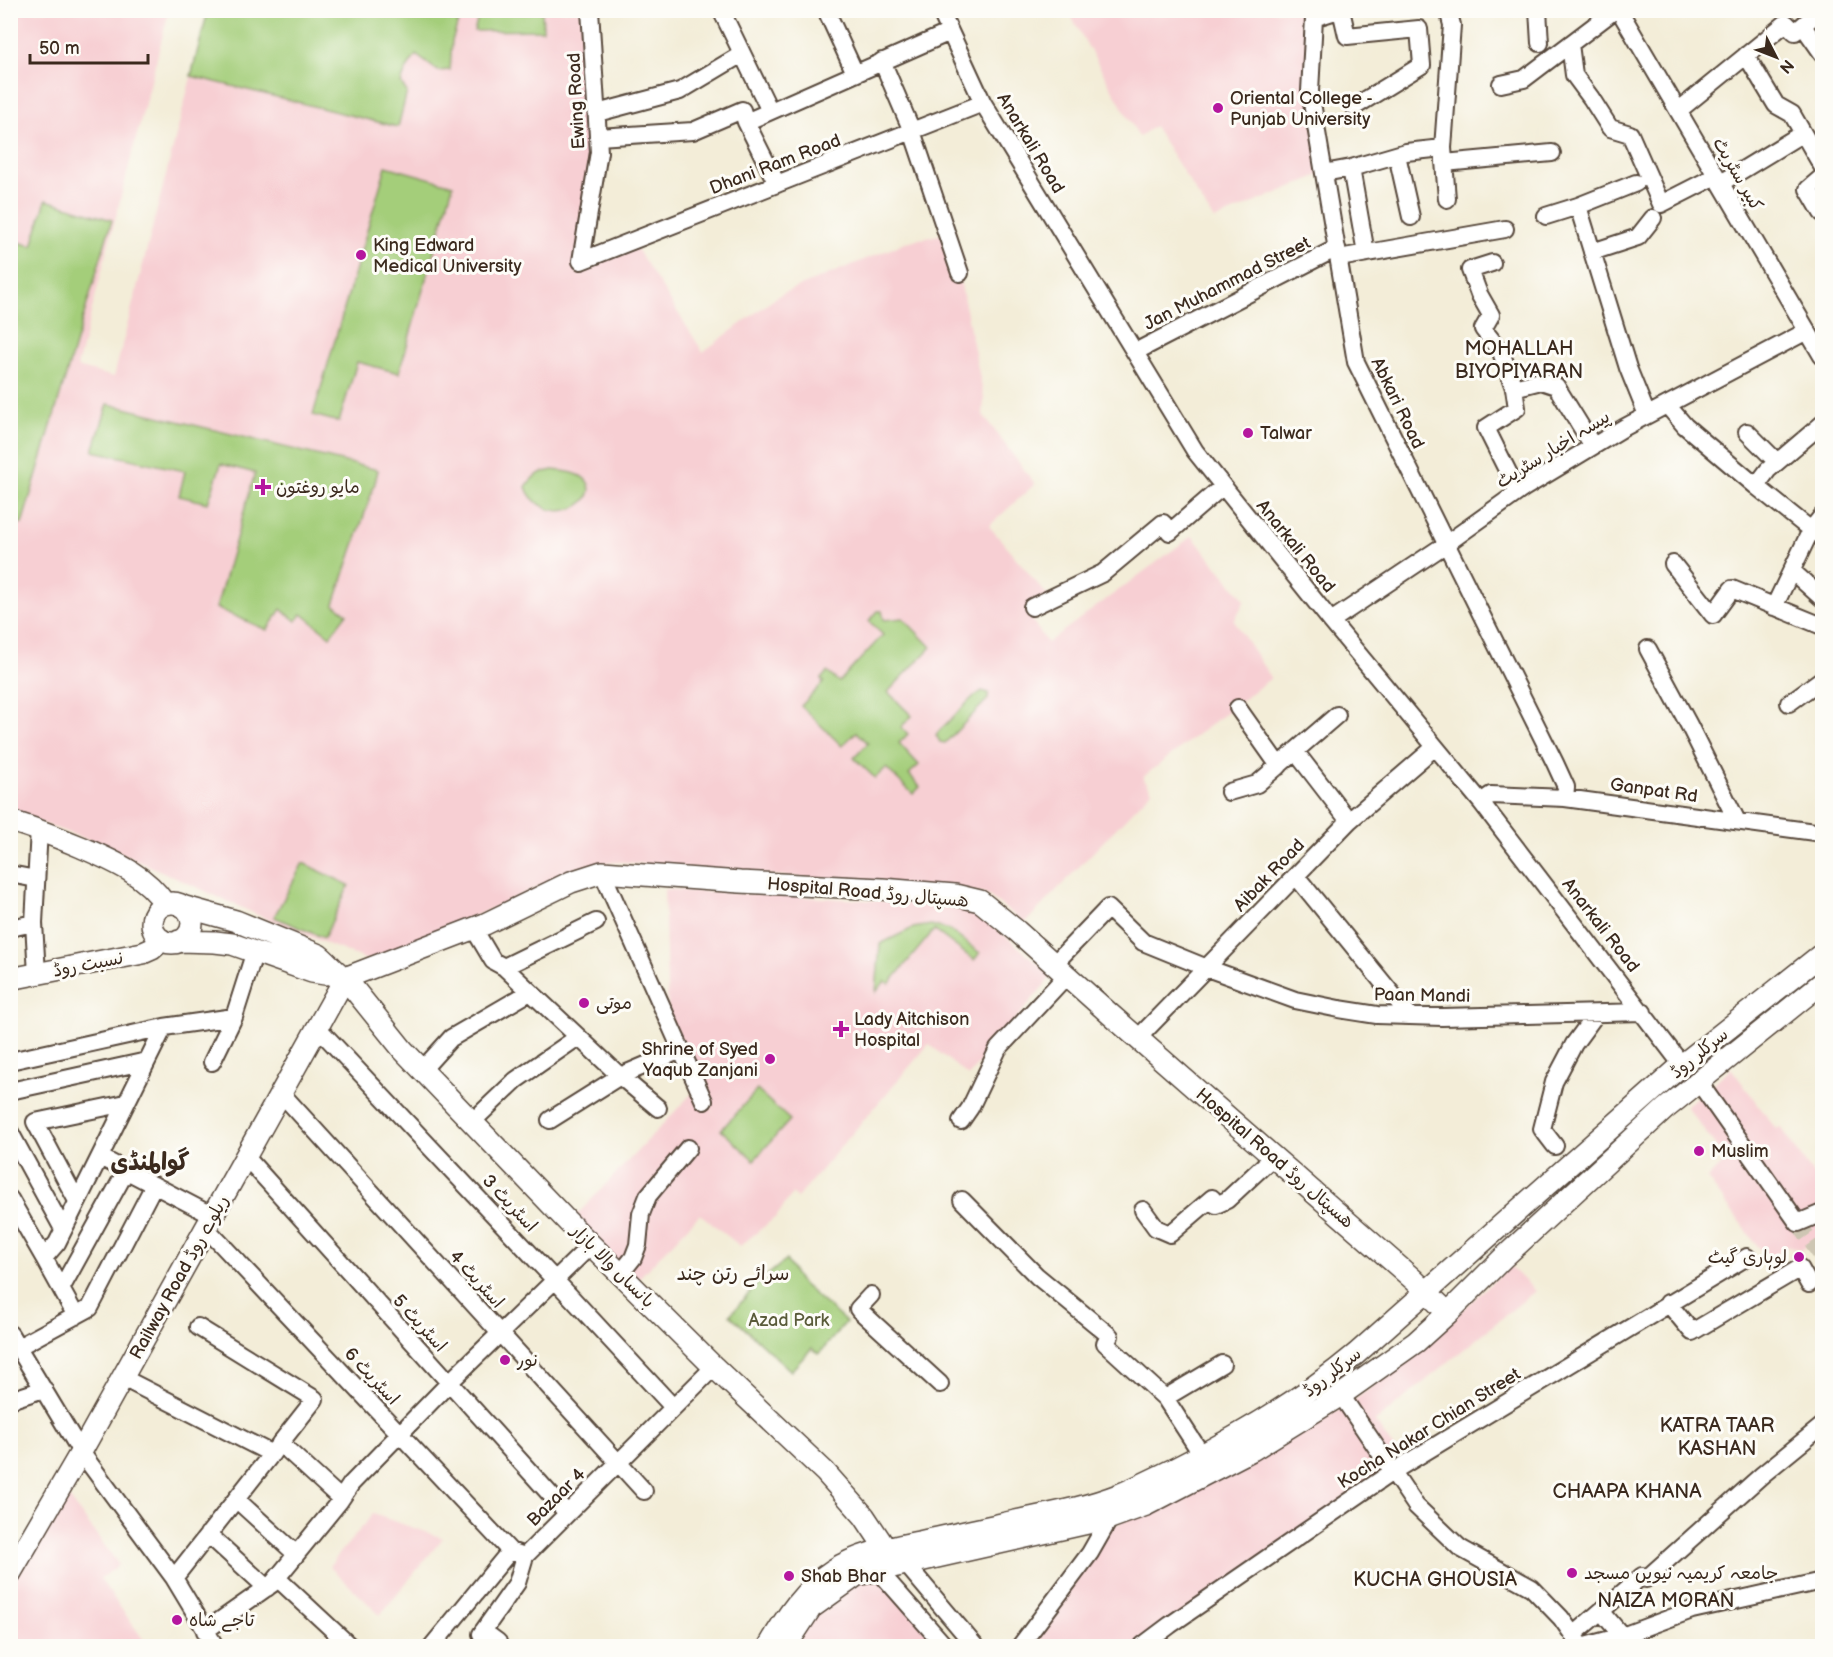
<svg xmlns="http://www.w3.org/2000/svg" width="1833" height="1657" font-family="'Balsamiq Sans','Playpen Sans Arabic',sans-serif">
<rect width="100%" height="100%" fill="#fdfcf7"/>
<filter id="ink" filterUnits="userSpaceOnUse"><feTurbulence type="fractalNoise" baseFrequency=".0167" numOctaves="2"/><feDisplacementMap in="SourceGraphic" scale="12" xChannelSelector="R" yChannelSelector="G"/><feConvolveMatrix kernelMatrix="1 2 1 2 8 2 1 2 1" color-interpolation-filters="sRGB"/></filter>
<filter id="wash" filterUnits="userSpaceOnUse"><feTurbulence type="fractalNoise" baseFrequency=".008" numOctaves="4" result="noise"/><feDisplacementMap in="SourceGraphic" scale="24" xChannelSelector="R" yChannelSelector="G"/><feGaussianBlur stdDeviation="1.35" result="paint"/><feColorMatrix in="noise" values="0 0 0 0 0 0 0 0 0 0 0 0 0 0 0 0 0 1.4 0 .05"/><feComposite in="paint" operator="in"/></filter>
<g filter="url(#wash)">
<rect width="100%" height="100%" fill="#f3edd8"/>
<!-- built -->
<path fill="#f7cfd3" d="M 11,11 L 169,11 L 77,367 L 114,377 L 208,11 L 584,11 L 594,155 L 577,266 L 634,244 L 703,352 L 781,294 L 910,241 L 943,234 L 961,285 L 984,398 L 983,415 L 1035,484 L 989,526 L 1048,596 L 1026,611 L 1047,643 L 1192,536 L 1245,600 L 1234,621 L 1271,678 L 1143,777 L 1152,791 L 1025,923 L 986,894 L 622,862 L 600,863 L 577,869 L 468,919 L 369,961 L 262,917 L 108,847 L 11,812 Z
M 1068,11 L 1341,11 L 1314,18 L 1310,91 L 1324,173 L 1214,220 L 1154,126 L 1139,137 Z
M 664,889 L 971,906 L 1052,976 L 968,1076 L 929,1044 L 797,1198 L 792,1194 L 777,1216 L 740,1246 L 700,1214 L 637,1280 L 573,1219 L 698,1087 L 715,1117 L 668,1014 Z
M 1731,1068 L 1776,1129 L 1780,1127 L 1822,1187 L 1822,1225 L 1820,1238 L 1801,1250 L 1789,1246 L 1776,1254 L 1774,1268 L 1707,1178 L 1727,1161 L 1686,1106 Z
M 1510,1266 L 1535,1291 L 1375,1422 L 1405,1464 L 1142,1646 L 1022,1646 L 1110,1527 L 1183,1495 L 1348,1405 L 1413,1355 Z
M 61,1487 L 119,1565 L 100,1579 L 148,1646 L 11,1646 L 11,1574 Z
M 373,1514 L 443,1538 L 380,1615 L 329,1566 Z
M 878,1570 L 943,1646 L 786,1646 L 811,1608 Z"/>
<!-- green -->
<path fill="#a4ce7a" stroke="#707c4c" stroke-width="1.5" d="M 208,11 L 208,10 L 464,11 L 461,13 L 452,41 L 450,70 L 438,71 L 416,55 L 406,70 L 401,83 L 407,92 L 398,127 L 191,76 Z
M 485,11 L 542,11 L 543,30 L 474,31 L 477,21 Z
M 386,166 L 453,185 L 399,373 L 357,362 L 339,422 L 313,415 Z
M 46,200 L 112,220 L 22,524 L 10,520 L 11,240 L 32,246 Z
M 108,404 L 378,470 L 375,483 L 334,604 L 347,614 L 330,636 L 302,614 L 296,621 L 281,609 L 267,630 L 216,608 L 255,473 L 221,464 L 208,503 L 179,496 L 185,471 L 93,451 Z
M 553,470 C 563,471 577,472 585,479 C 603,497 566,522 541,505 C 533,500 529,496 526,487 C 533,475 540,472 553,470 Z
M 878,611 L 882,611 L 884,620 L 903,618 L 931,647 L 888,692 L 912,716 L 901,727 L 908,734 L 899,743 L 919,765 L 909,774 L 920,787 L 913,794 L 886,768 L 875,778 L 854,758 L 868,743 L 856,732 L 842,746 L 801,706 L 824,682 L 821,679 L 827,672 L 839,682 L 883,635 L 869,621 Z
M 982,691 L 988,693 L 988,699 L 945,743 L 940,742 L 936,735 L 938,732 L 972,698 Z
M 303,863 L 349,885 L 324,938 L 274,917 Z
M 931,925 L 949,930 L 980,953 L 974,960 L 934,930 L 889,984 L 885,981 L 876,992 L 880,944 L 913,928 Z
M 757,1090 L 790,1120 L 754,1160 L 721,1130 Z
M 786,1260 L 799,1281 L 846,1322 L 819,1354 L 812,1348 L 791,1371 L 730,1315 L 760,1281 Z"/>
</g>
<g filter="url(#ink)">
<g fill="none" stroke-linecap="round" stroke-linejoin="round">
<!-- minor-tunnel -->
<path stroke="#cec6b3" stroke-width="16" stroke-dasharray="16 8" stroke-linecap="butt" d="M 1798,1223 L 1822,1257"/>
<defs>
<path id="minor" d="M 721,10 L 770,111
M 826,10 L 855,73
M 940,10 L 983,103 L 1195,451 L 1331,621 L 1481,802 L 1682,1065
M 1339,10 L 1314,18 L 1310,91 L 1356,362 L 1555,763 L 1566,787 L 1565,798
M 1341,10 L 1347,36 L 1419,29 L 1422,65 L 1354,107
M 1538,10 L 1540,43
M 1619,10 L 1822,356
M 1803,26 L 1822,53
M 1570,44 L 1574,75 L 1591,98 L 1610,128 L 1630,134 L 1661,204 L 1716,176
M 1746,55 L 1776,105 L 1792,114 L 1822,166
M 882,61 L 912,131 L 960,273
M 1501,84 L 1524,79 L 1615,10
M 1678,111 L 1786,23 L 1795,32 L 1821,10
M 597,113 L 680,91 L 742,54
M 746,122 L 950,32
M 598,137 L 693,131 L 742,110 L 746,122 L 777,184
M 1397,155 L 1411,217
M 1444,163 L 1552,153
M 1351,168 L 1366,253
M 1324,173 L 1351,168 L 1406,152 L 1443,148
M 1822,177 L 1808,189 L 1822,213
M 1721,183 L 1803,133
M 1447,199 L 1443,148 L 1452,25 L 1448,10
M 1578,206 L 1628,368 L 1647,415
M 1546,216 L 1578,206 L 1636,183
M 1592,252 L 1638,237 L 1653,218
M 1339,258 L 1505,229
M 581,261 L 983,103
M 581,261 L 599,152 L 590,10
M 1492,263 L 1470,270 L 1479,294 L 1491,315 L 1483,329 L 1501,352 L 1514,388 L 1517,408 L 1486,428 L 1518,492
M 1135,352 L 1337,248
M 1514,388 L 1541,381 L 1556,386 L 1593,446
M 1667,405 L 1685,426 L 1756,486
M 1747,432 L 1777,462
M 1811,530 L 1756,486 L 1768,470 L 1822,424
M 1673,564 L 1713,615 L 1732,589 L 1822,626
M 1792,571 L 1822,598
M 1032,607 L 1103,573 L 1163,523 L 1170,532 L 1223,486
M 1774,607 L 1811,530 L 1822,516
M 1331,621 L 1446,544 L 1524,488 L 1625,427 L 1807,331
M 1648,649 L 1689,725 L 1737,821
M 1789,703 L 1822,679
M 1238,708 L 1279,766
M 1295,751 L 1349,821
M 1229,792 L 1257,784 L 1337,715
M 1481,802 L 1491,795 L 1565,798 L 1822,833
M 602,872 L 704,1101
M 10,874 L 36,879
M 1296,876 L 1410,1016
M 10,928 L 34,923
M 474,929 L 493,961 L 504,967 L 596,922
M 1054,964 L 1108,908 L 1143,942 L 1207,968 L 1295,1000 L 1339,1009 L 1377,1015 L 1442,1017 L 1643,1012
M 504,967 L 620,1076 L 658,1108
M 37,974 L 34,923 L 39,829
M 318,1028 L 555,1280 L 673,1407
M 1138,1038 L 1349,821 L 1435,747
M 10,1061 L 164,1027 L 234,1017
M 212,1062 L 234,1017 L 255,951
M 422,1070 L 451,1038 L 530,992
M 1698,1081 L 1798,1223 L 1822,1213
M 10,1091 L 147,1061
M 281,1093 L 644,1491
M 550,1120 L 620,1076 L 681,1050
M 961,1121 L 970,1108 L 998,1049 L 1067,975
M 472,1122 L 516,1080 L 578,1037
M 10,1132 L 63,1229
M 1555,1146 L 1542,1129 L 1554,1082 L 1574,1044 L 1596,1014
M 100,1157 L 213,1216
M 246,1157 L 567,1513
M 10,1199 L 44,1258 L 57,1243 L 164,1027
M 962,1200 L 1037,1276 L 1110,1336 L 1105,1343 L 1165,1398 L 1202,1455
M 77,1201 L 35,1122 L 126,1103
M 1143,1210 L 1156,1228 L 1170,1234 L 1212,1198 L 1216,1205 L 1227,1200 L 1273,1157
M 206,1228 L 510,1551
M 44,1258 L 76,1316
M 621,1273 L 633,1258 L 638,1245 L 641,1214 L 648,1196 L 688,1148
M 61,1289 L 126,1171
M 871,1295 L 858,1309 L 940,1384
M 1668,1303 L 1692,1332 L 1800,1268 L 1809,1284
M 10,1334 L 81,1452 L 174,1578 L 215,1646
M 18,1347 L 90,1308 L 154,1185
M 123,1378 L 272,1454
M 1341,1395 L 1416,1506 L 1460,1548 L 1532,1588 L 1561,1618 L 1573,1635
M 1165,1398 L 1222,1364
M 10,1400 L 44,1389
M 280,1443 L 341,1499
M 236,1499 L 296,1554
M 208,1534 L 267,1588
M 898,1557 L 906,1564 L 975,1646
M 881,1562 L 878,1570 L 945,1646
M 174,1578 L 315,1399 L 198,1327
M 277,1578 L 350,1646
M 1601,1611 L 1642,1576 L 1646,1579 L 1762,1475 L 1822,1426
M 205,1631 L 272,1584 L 339,1502 L 351,1484 L 456,1376 L 591,1245
M 483,1631 L 498,1642
M 481,1634 L 517,1583 L 525,1556
M 1579,1644 L 1573,1635 L 1601,1611 L 1622,1636
M 432,1646 L 510,1551 L 525,1556 L 714,1367
M 1020,1646 L 1090,1553 L 1110,1518
M 1142,1646 L 1170,1625 L 1392,1472 L 1747,1257
M 1585,1646 L 1622,1636 L 1692,1610 L 1822,1581"/>
<path id="major" d="M 10,821 C 35,828 57,837 81,847 C 113,861 145,874 165,904
M152 923a20 20 0 1 1 40 0a20 20 0 1 1-40 0Z
M 182,906 L 236,921 L 319,955 C 329,963 335,972 345,978 L 485,924 L 571,882 L 602,872 L 740,882 L 882,889 L 955,895 L 980,901 L 1017,931 L 1111,1015 L 1414,1280 L 1448,1313
M 179,941 L 215,942 L 232,944 L 312,972 L 325,974 L 336,973
M 10,979 L 143,953 L 152,949 L 162,940
M 10,1574 L 81,1452 L 345,978 L 403,1050 L 568,1222 L 714,1367 L 825,1472 L 864,1516 L 886,1549
M 769,1646 C 785,1618 805,1588 833,1570 C 861,1552 895,1547 928,1540 C 962,1533 996,1525 1030,1518 C 1059,1512 1090,1506 1118,1495 C 1138,1487 1157,1477 1176,1468 C 1240,1436 1301,1400 1356,1354 L 1682,1065 L 1822,954
M 786,1646 L 811,1608 L 857,1575 L 1110,1518 L 1146,1505 L 1252,1450 L 1341,1395 L 1416,1342 L 1448,1313 L 1503,1258 L 1665,1109 L 1822,983"/>
</defs>
<!-- minor casing -->
<use href="#minor" stroke="#57473a" stroke-width="20"/>
<!-- major casing -->
<use href="#major" stroke="#57473a" stroke-width="24"/>
<!-- minor -->
<use href="#minor" stroke="#fff" stroke-width="16"/>
<!-- major -->
<use href="#major" stroke="#fff" stroke-width="21"/>
</g>
</g>
<!-- markers -->
<g fill="#b5179e" stroke="#fdfcf7" stroke-width="2">
<circle cx="1218" cy="108" r="6"/>
<circle cx="361" cy="255" r="6"/>
<circle cx="1248" cy="433" r="6"/>
<path d="M260 478h6v6h6v6h-6v6h-6v-6h-6v-6h6z"/>
<circle cx="584" cy="1003" r="6"/>
<path d="M838 1020h6v6h6v6h-6v6h-6v-6h-6v-6h6z"/>
<circle cx="770" cy="1059" r="6"/>
<circle cx="1699" cy="1151" r="6"/>
<circle cx="1799" cy="1257" r="6"/>
<circle cx="505" cy="1360" r="6"/>
<circle cx="1572" cy="1573" r="6"/>
<circle cx="789" cy="1576" r="6"/>
<circle cx="177" cy="1620" r="6"/>
</g>
<g text-anchor="middle" stroke-width="6" stroke-linejoin="round" paint-order="stroke">
<!-- poi labels -->
<g font-size="18" fill="#3b2a1e" stroke="#fdfcf7" text-anchor="start">
<text x="1230" y="104">Oriental College -<tspan x="1230" dy="21">Punjab University</tspan></text>
<text x="373" y="251">King Edward<tspan x="373" dy="21">Medical University</tspan></text>
<text x="1260" y="439">Talwar</text>
<text x="276" y="493">مایو روغتون</text>
<text x="596" y="1009">موتی</text>
<text x="854" y="1025">Lady Aitchison<tspan x="854" dy="21">Hospital</tspan></text>
<text x="758" y="1055" text-anchor="end">Shrine of Syed<tspan x="758" dy="21">Yaqub Zanjani</tspan></text>
<text x="1711" y="1157">Muslim</text>
<text x="1787" y="1263" text-anchor="end">لوہاری گیٹ</text>
<text x="517" y="1366">نور</text>
<text x="1584" y="1579">جامعہ کریمیہ نیویں مسجد</text>
<text x="801" y="1582">Shab Bhar</text>
<text x="189" y="1626">تاجے شاہ</text>
</g>
<!-- street labels -->
<g font-size="18" fill="#3b2a1e" stroke="#fdfcf7">
<text transform="translate(576 101) rotate(-93)" y="6">Ewing Road</text>
<text transform="translate(1031 143) rotate(59)" y="6">Anarkali Road</text>
<text transform="translate(775 164) rotate(-21)" y="6">Dhani Ram Road</text>
<text transform="translate(1738 174) rotate(60)" y="6">کبیر سٹریٹ</text>
<text transform="translate(1227 283) rotate(-27)" y="6">Jan Muhammad Street</text>
<text transform="translate(1398 403) rotate(64)" y="6">Abkari Road</text>
<text transform="translate(1553 449) rotate(-32)" y="6">پیسہ اخبار سٹریٹ</text>
<text transform="translate(1296 546) rotate(51)" y="6">Anarkali Road</text>
<text transform="translate(1654 790) rotate(8)" y="6">Ganpat Rd</text>
<text transform="translate(1269 875) rotate(-46)" y="6">Aibak Road</text>
<text transform="translate(868 892) rotate(5)" y="6">Hospital Road ھسپتال روڈ</text>
<text transform="translate(1601 925) rotate(52)" y="6">Anarkali Road</text>
<text transform="translate(88 964) rotate(-11)" y="6">نسبت روڈ</text>
<text transform="translate(1422 995) rotate(1)" y="6">Paan Mandi</text>
<text transform="translate(1699 1053) rotate(-39)" y="6">سرکلر روڈ</text>
<text transform="translate(1275 1158) rotate(41)" y="6">Hospital Road ھسپتال روڈ</text>
<text transform="translate(510 1203) rotate(47)" y="6">اسٹریٹ 3</text>
<text transform="translate(613 1266) rotate(45)" y="6">بانساں والا بازار</text>
<text transform="translate(179 1277) rotate(-61)" y="6">Railway Road ریلوے روڈ</text>
<text transform="translate(477 1279) rotate(48)" y="6">اسٹریٹ 4</text>
<text transform="translate(420 1323) rotate(48)" y="6">اسٹریٹ 5</text>
<text transform="translate(1332 1372) rotate(-38)" y="6">سرکلر روڈ</text>
<text transform="translate(372 1376) rotate(47)" y="6">اسٹریٹ 6</text>
<text transform="translate(1429 1428) rotate(-32)" y="6">Kocha Nakar Chian Street</text>
<text transform="translate(556 1497) rotate(-45)" y="6">Bazaar 4</text>
</g>
<!-- park labels -->
<g font-size="18" fill="#5a5b3a" stroke="#fdfcf7">
<text x="789" y="1326">Azad Park</text>
</g>
<!-- neighbourhood labels -->
<g font-size="20" fill="#3b2a1e" stroke="#fdfcf7">
<text x="1519" y="355">MOHALLAH<tspan x="1519" dy="23">BIYOPIYARAN</tspan></text>
<text x="733" y="1280">سرائے رتن چند</text>
<text x="1717" y="1432">KATRA TAAR<tspan x="1717" dy="23">KASHAN</tspan></text>
<text x="1627" y="1498">CHAAPA KHANA</text>
<text x="1435" y="1586">KUCHA GHOUSIA</text>
<text x="1666" y="1607">NAIZA MORAN</text>
</g>
<!-- district labels -->
<g font-size="24" font-weight="bold" fill="#3b2a1e" stroke="#fdfcf7">
<text x="150" y="1170">گوالمنڈی</text>
</g>
</g>
<!-- margin -->
<rect width="1833" height="1657" fill="none" stroke="#fdfcf7" stroke-width="36"/>
<!-- north arrow -->
<g transform="translate(1776 57) rotate(132)" stroke="#fdfcf7" stroke-width="4.5" paint-order="stroke">
<path d="M0-4.5L10 22L0 15L-10 22Z" fill="#3b2a1e"/>
<text y="-9" font-size="16" font-weight="bold" text-anchor="middle" fill="#3b2a1e">N</text>
</g>
<!-- scale -->
<path d="M30 54v9h118v-9" fill="none" stroke="#3b2a1e" stroke-width="3"/>
<text x="39" y="54" font-size="18" fill="#3b2a1e" stroke="#fdfcf7" stroke-width="4.5" paint-order="stroke">50 m</text>
</svg>
